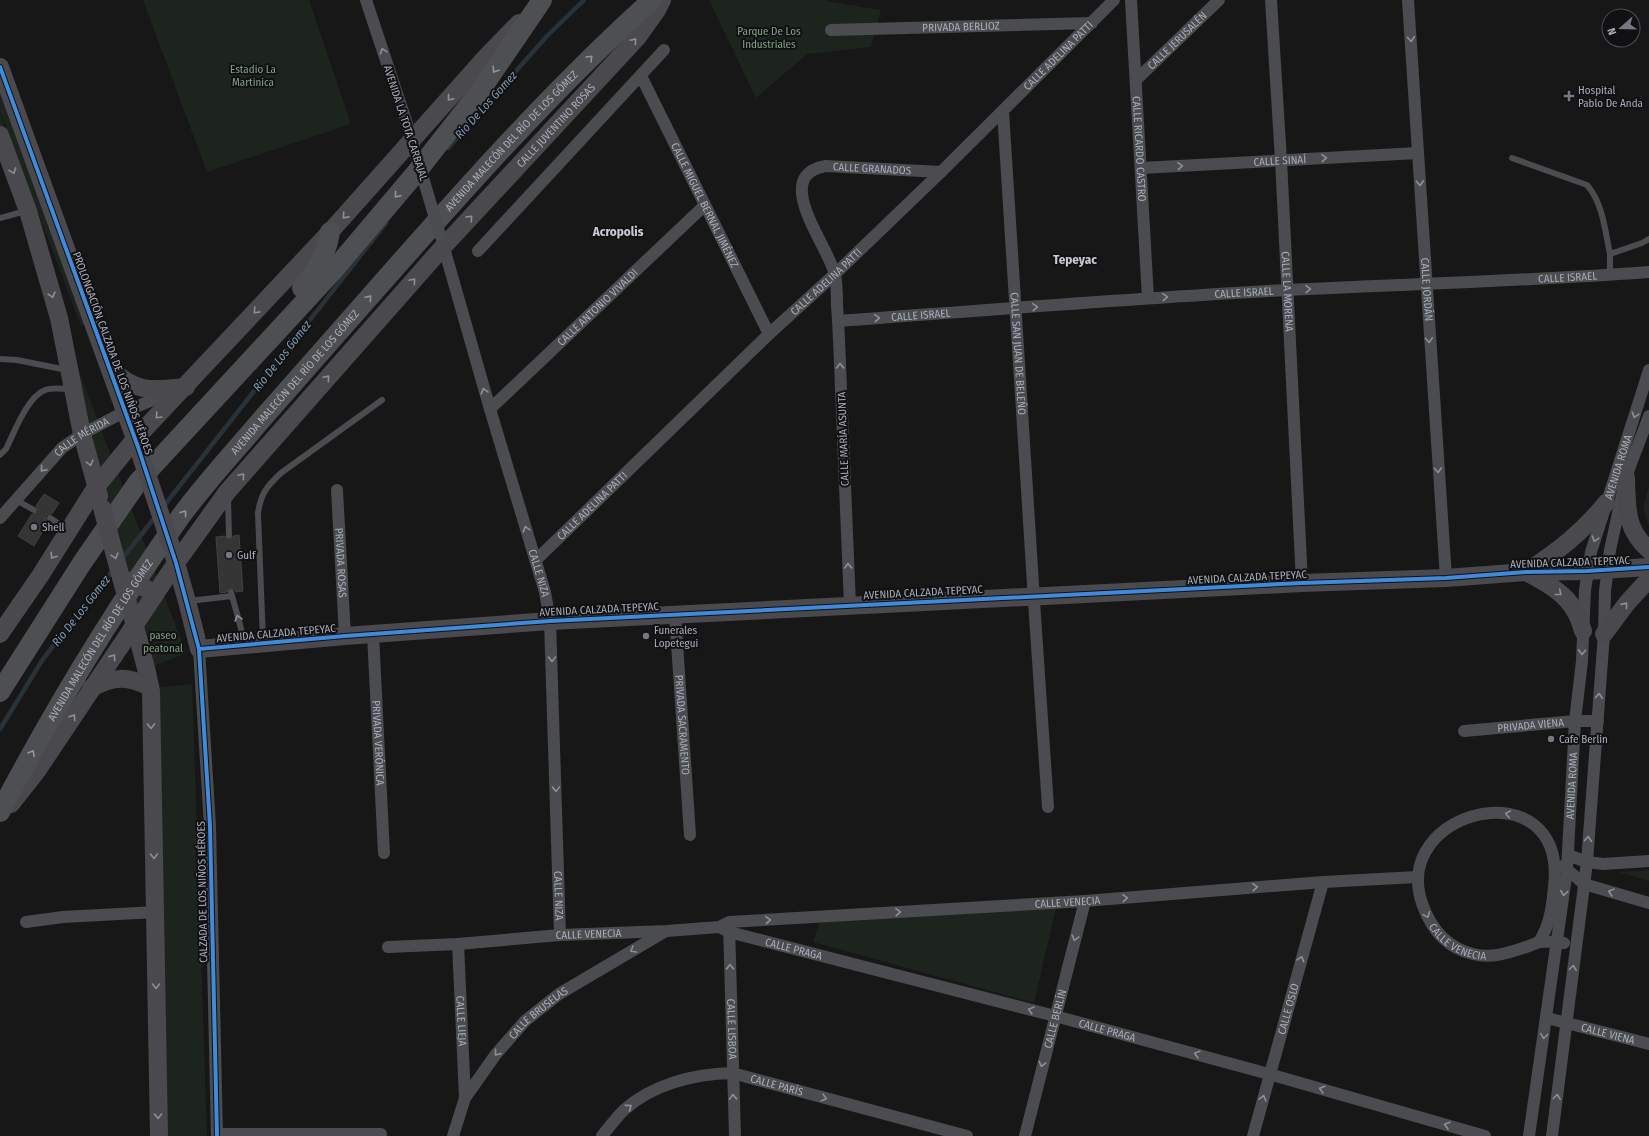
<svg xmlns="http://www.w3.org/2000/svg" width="1649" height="1136" font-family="'Fira Sans Condensed',sans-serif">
<rect width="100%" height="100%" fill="#171717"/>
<!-- built -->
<path fill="#212123" d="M 1649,486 L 1649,526 L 1643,507 Z"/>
<!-- green -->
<path fill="#1d241e" d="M 143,0 L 309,0 L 351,124 L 207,172 Z
M 709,0 L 827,0 L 826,1 L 881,10 L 871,47 L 807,54 L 756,98 Z
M 0,93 L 87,324 L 81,326 L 0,111 Z
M 0,113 L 44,243 L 79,371 L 186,653 L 154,666 L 27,236 L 0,160 Z
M 192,684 L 207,1136 L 164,1136 L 154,688 Z
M 1649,870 L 1649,881 L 1619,872 Z
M 1058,897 L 1056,908 L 1034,1003 L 813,942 L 819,923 Z"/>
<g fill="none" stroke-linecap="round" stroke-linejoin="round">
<!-- stream -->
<path stroke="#2a3239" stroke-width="4.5" d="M 448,148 L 547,36 L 584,0
M 163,507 L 386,223
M 121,560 L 156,516
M 0,729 L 43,659 L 114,569"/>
</g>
<!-- building -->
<path fill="#353536" stroke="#3f4043" d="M 44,494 L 59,503 L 52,514 L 48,514 L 46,516 L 46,520 L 48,522 L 34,546 L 18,536 L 32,514 L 34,514 L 38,512 L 38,510 L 36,506 Z
M 239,535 L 243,591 L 236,592 L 234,589 L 230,588 L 227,592 L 220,593 L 216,537 L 225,536 L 227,540 L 230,540 L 233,538 L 233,536 Z"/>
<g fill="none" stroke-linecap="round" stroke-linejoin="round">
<!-- lane -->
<path stroke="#4b4c50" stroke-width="6" d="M 1512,158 L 1587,185 C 1603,203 1605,231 1610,254
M 0,218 L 26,211
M 1610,275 L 1610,254 L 1642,243 L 1649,239
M 0,359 L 17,360 L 67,370
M 0,455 L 6,449 C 14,433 27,397 45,390 C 53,387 62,389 71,389
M 16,500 L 34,510
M 228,500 L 229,536
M 50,518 L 68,530
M 231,592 L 245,643
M 189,601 L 232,596
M 263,641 L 258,513 C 261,493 267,486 281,473 L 382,400"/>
<!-- street -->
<g stroke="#4b4c50" stroke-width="12">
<path d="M 366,0 L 414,145"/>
<path id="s1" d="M 1131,0 L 1148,298"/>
<path id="s2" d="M 1271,0 L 1281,160 L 1302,583"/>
<path id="s3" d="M 1408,0 L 1446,578"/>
<path id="s4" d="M 831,30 L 1092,23"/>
<path id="s5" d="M 641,76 L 769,334"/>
<path id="s6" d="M 1136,80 L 1219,0"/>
<path id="s7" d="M 1003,111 L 1035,616 L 1048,807"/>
<path id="s8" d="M 1141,168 L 1418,153"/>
<path id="s9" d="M 442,241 L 490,409 L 545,592 L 550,621 L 560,935"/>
<path d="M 478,251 L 664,50"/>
<path id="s10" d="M 839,321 C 988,310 1137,298 1286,290 C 1407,284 1528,281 1649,272"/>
<path id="s11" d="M 490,409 L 704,206"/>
<path id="s12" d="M 337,490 L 345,636"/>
<path id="s13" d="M 0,518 L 62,448 L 82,434 L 126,411 L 172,392"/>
<path id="s14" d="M 536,560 L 769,334 L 835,274 L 941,172 L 1114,0"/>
<path id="s15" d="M 850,605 C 847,533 844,462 841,390 C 840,362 839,333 837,305 C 837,295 837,285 835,275 C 830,248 769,175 826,166 L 941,172"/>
<path id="s16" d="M 675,614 L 690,835"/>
<path id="s17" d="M 373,634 L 384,853"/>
<path d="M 199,649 L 210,826 L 217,1136"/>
<path id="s18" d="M 1464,731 L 1575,721 L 1598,721"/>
<path d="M 1568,855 L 1587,862 L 1603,864 L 1649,861"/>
<path d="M 1563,866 L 1584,884 L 1649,903"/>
<path d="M 26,922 L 63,917 L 156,912"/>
<path id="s19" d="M 729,925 L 735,1136"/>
<path id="s20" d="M 719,927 L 729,932 L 1055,1016 L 1269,1074 L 1485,1136"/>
<path id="s21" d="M 1539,942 C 1550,925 1552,907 1554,887 C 1568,765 1386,809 1423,906 C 1432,930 1447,948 1473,954 C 1490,959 1509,953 1526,947 C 1530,946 1535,943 1540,942 C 1548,941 1556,942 1564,943"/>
<path id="s22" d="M 458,944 L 465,1098"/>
<path id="s23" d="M 388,947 L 458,944 L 560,935 L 667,931 L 719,927 L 729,922 L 1085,901 L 1323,882 L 1417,877"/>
<path id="s24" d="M 1547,1018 L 1649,1044"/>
<path d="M 217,1134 L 381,1134"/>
<path id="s25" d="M 453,1136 L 465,1098 L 496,1054 L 525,1021 L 559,994 L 664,932"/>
<path id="s26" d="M 602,1136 C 609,1127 616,1118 624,1110 C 653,1084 694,1074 732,1073 L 967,1136"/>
<path id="s27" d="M 1025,1136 L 1085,901"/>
<path id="s28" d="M 1253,1136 L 1323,882"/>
<path id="s29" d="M 1529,1136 L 1567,870 L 1575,721 L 1582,661 L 1585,590 L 1591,552 L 1649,370"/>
<path d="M 1552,1136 L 1587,862 L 1604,634 L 1605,591 L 1610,550 L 1626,477 L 1649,416"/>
</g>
<!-- secondary -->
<g stroke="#4a4a4e" stroke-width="18">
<path d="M 0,67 L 138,447"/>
<path d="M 0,135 L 28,211 L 59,318 L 82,434 L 99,496"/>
<path d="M 111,369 C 137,394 153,390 186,387"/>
<path d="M 1626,477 C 1627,507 1625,529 1649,550"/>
<path d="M 170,543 L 187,601 L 199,649 L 345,636 L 550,621 L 1302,583 L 1446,578 L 1526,572 L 1587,571 L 1649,567"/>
<path d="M 133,619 L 147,672 L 151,691 L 159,1136"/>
<path d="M 1583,631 C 1581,625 1579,617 1575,611 C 1565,592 1544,582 1526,572 C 1557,552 1583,532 1606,503"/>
<path d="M 0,634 L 40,576 L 96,487 L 135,439 L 330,232 L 485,58 L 519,23"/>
<path d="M 1604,634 L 1627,603 L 1649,579"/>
<path d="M 91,688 C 115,676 127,676 150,687"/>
<path id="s30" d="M 11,804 L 37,771 L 176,563 L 227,492 L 443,247 L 637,38 L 657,10 L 662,0"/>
</g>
<!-- primary -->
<g stroke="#4d4f52" stroke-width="20">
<path d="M 302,288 C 315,271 327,255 330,232"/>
<path d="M 0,692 L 82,563 L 138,482 L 333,271 L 415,174 L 480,91 L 542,0"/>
<path id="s31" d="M 0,812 C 54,709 114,610 181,516 C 206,482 235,451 262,419 C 299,377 336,335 373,293 C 462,192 552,90 652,0"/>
</g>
<!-- street-bridge -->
<path stroke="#4b4c50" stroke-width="12" d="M 416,154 L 440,235"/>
<!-- secondary-bridge -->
<path stroke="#4a4a4e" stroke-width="18" d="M 138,447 L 170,543
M 102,508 L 129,607
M 121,578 L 147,589"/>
<defs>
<path id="cycleway" d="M 0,67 L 138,447 L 176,563 L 199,649 L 210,826 L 217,1136
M 199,649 L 345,636 L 550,621 L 1302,583 L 1446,578 L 1526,572 L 1587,571 L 1649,567"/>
</defs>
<!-- cycleway casing -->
<use href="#cycleway" stroke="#111113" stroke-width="6"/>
<!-- cycleway -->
<use href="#cycleway" stroke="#408adc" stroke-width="4"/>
</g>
<!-- one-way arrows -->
<defs><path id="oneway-chevron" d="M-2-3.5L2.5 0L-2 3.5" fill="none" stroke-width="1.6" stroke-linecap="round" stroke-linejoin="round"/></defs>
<g stroke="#8c9099">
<use href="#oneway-chevron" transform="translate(1411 39) rotate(86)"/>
<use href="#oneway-chevron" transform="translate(383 51) rotate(-108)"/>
<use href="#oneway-chevron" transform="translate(1324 158) rotate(-3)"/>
<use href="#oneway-chevron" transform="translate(1180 166) rotate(-3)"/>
<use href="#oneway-chevron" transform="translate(1420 183) rotate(87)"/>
<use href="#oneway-chevron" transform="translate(1308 289) rotate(-2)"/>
<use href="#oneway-chevron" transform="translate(1165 297) rotate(-3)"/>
<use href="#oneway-chevron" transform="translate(1035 307) rotate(-4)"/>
<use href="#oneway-chevron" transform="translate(877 318) rotate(-4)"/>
<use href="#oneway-chevron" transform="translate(1429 340) rotate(86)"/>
<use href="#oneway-chevron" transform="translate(840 366) rotate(-92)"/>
<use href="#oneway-chevron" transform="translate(484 391) rotate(-106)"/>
<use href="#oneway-chevron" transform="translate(1635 415) rotate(108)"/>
<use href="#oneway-chevron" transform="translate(43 469) rotate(131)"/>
<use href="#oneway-chevron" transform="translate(1438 470) rotate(86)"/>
<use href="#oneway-chevron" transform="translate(526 529) rotate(-107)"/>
<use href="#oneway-chevron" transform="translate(1595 539) rotate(107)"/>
<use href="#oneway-chevron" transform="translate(848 566) rotate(-92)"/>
<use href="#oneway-chevron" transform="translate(238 618) rotate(-106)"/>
<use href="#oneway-chevron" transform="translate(1582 652) rotate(93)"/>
<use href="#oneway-chevron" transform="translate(552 659) rotate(88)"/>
<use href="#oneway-chevron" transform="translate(1599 696) rotate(-86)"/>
<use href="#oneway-chevron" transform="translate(556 789) rotate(88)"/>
<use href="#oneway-chevron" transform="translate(1508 814) rotate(-170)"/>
<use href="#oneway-chevron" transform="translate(1588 839) rotate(-86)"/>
<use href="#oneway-chevron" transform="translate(1255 887) rotate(-4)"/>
<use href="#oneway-chevron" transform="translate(1611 892) rotate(-164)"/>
<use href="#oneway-chevron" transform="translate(1564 893) rotate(97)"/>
<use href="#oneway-chevron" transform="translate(1125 898) rotate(-4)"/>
<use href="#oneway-chevron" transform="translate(898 912) rotate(-3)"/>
<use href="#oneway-chevron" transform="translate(1427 915) rotate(66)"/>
<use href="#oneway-chevron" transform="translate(768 920) rotate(-3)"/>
<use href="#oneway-chevron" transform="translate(1075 938) rotate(105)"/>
<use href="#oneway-chevron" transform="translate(633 950) rotate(150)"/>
<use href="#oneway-chevron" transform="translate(1301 959) rotate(-74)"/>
<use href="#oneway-chevron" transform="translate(730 967) rotate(-91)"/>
<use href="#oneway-chevron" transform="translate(1573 968) rotate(-83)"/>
<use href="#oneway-chevron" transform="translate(1031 1010) rotate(-165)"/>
<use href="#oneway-chevron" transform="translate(1544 1036) rotate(98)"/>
<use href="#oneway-chevron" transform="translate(497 1053) rotate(129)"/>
<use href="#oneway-chevron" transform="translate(1197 1054) rotate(-165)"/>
<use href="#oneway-chevron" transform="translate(1042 1064) rotate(104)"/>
<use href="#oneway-chevron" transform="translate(1322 1089) rotate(-164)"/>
<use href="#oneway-chevron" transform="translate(733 1097) rotate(-92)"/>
<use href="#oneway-chevron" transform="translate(1557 1097) rotate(-83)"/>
<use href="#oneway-chevron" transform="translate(824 1098) rotate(15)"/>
<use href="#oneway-chevron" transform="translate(1263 1098) rotate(-75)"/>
<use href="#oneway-chevron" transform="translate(629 1107) rotate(-37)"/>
<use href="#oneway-chevron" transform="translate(1447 1125) rotate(-164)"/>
</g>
<g stroke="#8c8f98">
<use href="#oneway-chevron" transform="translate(634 41) rotate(-49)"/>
<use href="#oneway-chevron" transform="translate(450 98) rotate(131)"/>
<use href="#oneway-chevron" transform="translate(13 171) rotate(70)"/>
<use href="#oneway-chevron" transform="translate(345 216) rotate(132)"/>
<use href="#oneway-chevron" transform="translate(470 218) rotate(-47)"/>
<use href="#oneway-chevron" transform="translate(413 281) rotate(-49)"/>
<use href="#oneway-chevron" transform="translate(52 295) rotate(74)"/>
<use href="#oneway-chevron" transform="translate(256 311) rotate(133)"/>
<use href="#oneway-chevron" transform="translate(327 378) rotate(-49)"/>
<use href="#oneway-chevron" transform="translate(158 416) rotate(134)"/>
<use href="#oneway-chevron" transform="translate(90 463) rotate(75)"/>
<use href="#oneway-chevron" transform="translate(242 476) rotate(-49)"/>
<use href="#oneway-chevron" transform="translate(53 556) rotate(123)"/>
<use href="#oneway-chevron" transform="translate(115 556) rotate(74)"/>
<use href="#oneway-chevron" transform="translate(1559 593) rotate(39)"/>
<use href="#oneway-chevron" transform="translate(1625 605) rotate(-51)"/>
<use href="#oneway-chevron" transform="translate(113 657) rotate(-55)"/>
<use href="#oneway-chevron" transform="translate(73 717) rotate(-56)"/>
<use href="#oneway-chevron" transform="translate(151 726) rotate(89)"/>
<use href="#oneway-chevron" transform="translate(154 856) rotate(88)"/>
<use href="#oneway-chevron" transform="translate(156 986) rotate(90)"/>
<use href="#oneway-chevron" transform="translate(158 1116) rotate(89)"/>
</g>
<g stroke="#91969e">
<use href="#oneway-chevron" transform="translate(590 58) rotate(-45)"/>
<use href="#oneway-chevron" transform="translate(495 70) rotate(124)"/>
<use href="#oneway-chevron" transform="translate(397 195) rotate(130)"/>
<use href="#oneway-chevron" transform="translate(369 298) rotate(-49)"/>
<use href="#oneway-chevron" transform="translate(184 513) rotate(-53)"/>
<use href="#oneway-chevron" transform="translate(32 753) rotate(-60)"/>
</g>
<!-- markers -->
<g fill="#757880" stroke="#111113" stroke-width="1.5">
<path d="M1567 90h4v4h4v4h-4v4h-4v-4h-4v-4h4z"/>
<circle cx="34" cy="527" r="4"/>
<circle cx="229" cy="555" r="4"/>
<circle cx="646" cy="636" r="4"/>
<circle cx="1551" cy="739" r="4"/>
</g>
<g text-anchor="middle" stroke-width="4" stroke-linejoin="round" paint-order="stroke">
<!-- street labels -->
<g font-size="11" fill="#a8adb8" stroke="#111113">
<text dy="4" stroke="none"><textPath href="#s4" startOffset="130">PRIVADA BERLIOZ</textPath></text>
<text dy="4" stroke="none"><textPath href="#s6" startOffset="57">CALLE JERUSALÉN</textPath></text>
<text dy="4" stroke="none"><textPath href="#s14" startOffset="726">CALLE ADELINA PATTI</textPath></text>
<text transform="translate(406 123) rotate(72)" y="4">AVENIDA LA TOTA CARBAJAL</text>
<text dy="4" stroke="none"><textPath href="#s30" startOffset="872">CALLE JUVENTINO ROSAS</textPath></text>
<text dy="4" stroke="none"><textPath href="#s31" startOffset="847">AVENIDA MALECÓN DEL RÍO DE LOS GÓMEZ</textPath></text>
<text dy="4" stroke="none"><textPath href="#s1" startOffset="149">CALLE RICARDO CASTRO</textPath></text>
<text dy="4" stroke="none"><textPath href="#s8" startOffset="139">CALLE SINAÍ</textPath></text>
<text dy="4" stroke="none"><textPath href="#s15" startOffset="506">CALLE GRANADOS</textPath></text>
<text dy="4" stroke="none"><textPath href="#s5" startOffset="144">CALLE MIGUEL BERNAL JIMÉNEZ</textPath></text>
<text dy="4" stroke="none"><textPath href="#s10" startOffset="730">CALLE ISRAEL</textPath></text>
<text dy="4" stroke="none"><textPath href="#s14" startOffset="402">CALLE ADELINA PATTI</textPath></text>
<text dy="4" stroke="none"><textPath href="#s3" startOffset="290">CALLE JORDÁN</textPath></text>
<text dy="4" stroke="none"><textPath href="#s2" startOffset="292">CALLE LA MORENA</textPath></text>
<text dy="4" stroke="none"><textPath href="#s10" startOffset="406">CALLE ISRAEL</textPath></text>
<text dy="4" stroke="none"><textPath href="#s11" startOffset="148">CALLE ANTONIO VIVALDI</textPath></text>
<text dy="4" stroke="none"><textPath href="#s10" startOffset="82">CALLE ISRAEL</textPath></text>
<text transform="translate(113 353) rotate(70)" y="4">PROLONGACIÓN CALZADA DE LOS NIÑOS HÉROES</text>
<text dy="4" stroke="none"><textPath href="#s7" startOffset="243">CALLE SAN JUAN DE BELEÑO</textPath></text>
<text dy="4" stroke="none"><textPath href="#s31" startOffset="523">AVENIDA MALECÓN DEL RÍO DE LOS GÓMEZ</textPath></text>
<text dy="4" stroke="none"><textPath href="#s13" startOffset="116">CALLE MÉRIDA</textPath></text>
<text transform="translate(843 439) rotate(-92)" y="4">CALLE MARÍA ASUNTA</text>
<text dy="4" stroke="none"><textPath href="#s29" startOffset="677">AVENIDA ROMA</textPath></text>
<text dy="4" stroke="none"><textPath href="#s14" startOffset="78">CALLE ADELINA PATTI</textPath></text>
<text transform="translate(1570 562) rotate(-2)" y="4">AVENIDA CALZADA TEPEYAC</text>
<text dy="4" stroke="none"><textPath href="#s12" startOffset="73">PRIVADA ROSAS</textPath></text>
<text dy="4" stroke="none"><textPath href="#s9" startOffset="346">CALLE NIZA</textPath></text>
<text transform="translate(1247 577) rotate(-3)" y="4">AVENIDA CALZADA TEPEYAC</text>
<text transform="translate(923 592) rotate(-3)" y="4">AVENIDA CALZADA TEPEYAC</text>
<text transform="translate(599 609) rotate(-3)" y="4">AVENIDA CALZADA TEPEYAC</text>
<text transform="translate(276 633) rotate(-5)" y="4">AVENIDA CALZADA TEPEYAC</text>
<text dy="4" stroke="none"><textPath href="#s31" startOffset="199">AVENIDA MALECÓN DEL RÍO DE LOS GÓMEZ</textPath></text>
<text dy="4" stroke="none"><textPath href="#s16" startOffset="111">PRIVADA SACRAMENTO</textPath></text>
<text dy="4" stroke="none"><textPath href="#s18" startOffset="67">PRIVADA VIENA</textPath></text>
<text dy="4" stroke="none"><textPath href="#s17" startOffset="109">PRIVADA VERÓNICA</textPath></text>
<text dy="4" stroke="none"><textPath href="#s29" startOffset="353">AVENIDA ROMA</textPath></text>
<text transform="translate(202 892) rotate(-91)" y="4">CALZADA DE LOS NIÑOS HÉROES</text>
<text dy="4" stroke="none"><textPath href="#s9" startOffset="670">CALLE NIZA</textPath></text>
<text dy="4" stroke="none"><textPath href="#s23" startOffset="682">CALLE VENECIA</textPath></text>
<text dy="4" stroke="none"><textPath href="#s23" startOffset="201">CALLE VENECIA</textPath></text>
<text dy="4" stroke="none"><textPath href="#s21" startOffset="360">CALLE VENECIA</textPath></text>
<text dy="4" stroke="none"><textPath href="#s20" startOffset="78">CALLE PRAGA</textPath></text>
<text dy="4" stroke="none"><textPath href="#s28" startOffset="132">CALLE OSLO</textPath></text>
<text dy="4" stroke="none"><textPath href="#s25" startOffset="153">CALLE BRUSELAS</textPath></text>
<text dy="4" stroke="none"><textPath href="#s27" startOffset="121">CALLE BERLÍN</textPath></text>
<text dy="4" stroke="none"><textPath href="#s22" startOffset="77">CALLE LIEJA</textPath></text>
<text dy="4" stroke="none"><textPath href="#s19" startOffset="104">CALLE LISBOA</textPath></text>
<text dy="4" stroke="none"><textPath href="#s20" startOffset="402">CALLE PRAGA</textPath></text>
<text dy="4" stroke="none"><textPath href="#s24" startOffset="63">CALLE VIENA</textPath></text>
<text dy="4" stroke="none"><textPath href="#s26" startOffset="197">CALLE PARÍS</textPath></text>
</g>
<!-- park labels -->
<g font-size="11" fill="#7fa381" stroke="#111113">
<text x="769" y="35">Parque De Los<tspan x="769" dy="13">Industriales</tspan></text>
<text x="253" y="73">Estadio La<tspan x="253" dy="13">Martinica</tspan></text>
<text x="163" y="639">paseo<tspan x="163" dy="13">peatonal</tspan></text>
</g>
<!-- poi labels -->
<g font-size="11" fill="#a8adb8" stroke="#111113" text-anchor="start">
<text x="1578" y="94">Hospital<tspan x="1578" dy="13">Pablo De Anda</tspan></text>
<text x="42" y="531">Shell</text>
<text x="237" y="559">Gulf</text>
<text x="654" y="634">Funerales<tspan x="654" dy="13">Lopetegui</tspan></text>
<text x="1559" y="743">Cafe Berlin</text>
</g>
<!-- water labels -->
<g font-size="12" font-style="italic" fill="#7f9bb3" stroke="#111113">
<text transform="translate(486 105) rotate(-48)" y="4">Rio De Los Gomez</text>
<text transform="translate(282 356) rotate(-52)" y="4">Rio De Los Gomez</text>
<text transform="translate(81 611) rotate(-52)" y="4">Rio De Los Gomez</text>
</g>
<!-- quarter labels -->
<g font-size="13" font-weight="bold" fill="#c9ccd4" stroke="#111113">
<text x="618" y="236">Acropolis</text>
<text x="1075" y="264">Tepeyac</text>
</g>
</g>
<!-- north arrow -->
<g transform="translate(1621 28) rotate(250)"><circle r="19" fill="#111113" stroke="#4d4f55"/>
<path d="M0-3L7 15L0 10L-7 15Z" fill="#757880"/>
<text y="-6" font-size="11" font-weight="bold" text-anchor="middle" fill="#a8adb8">N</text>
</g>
</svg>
